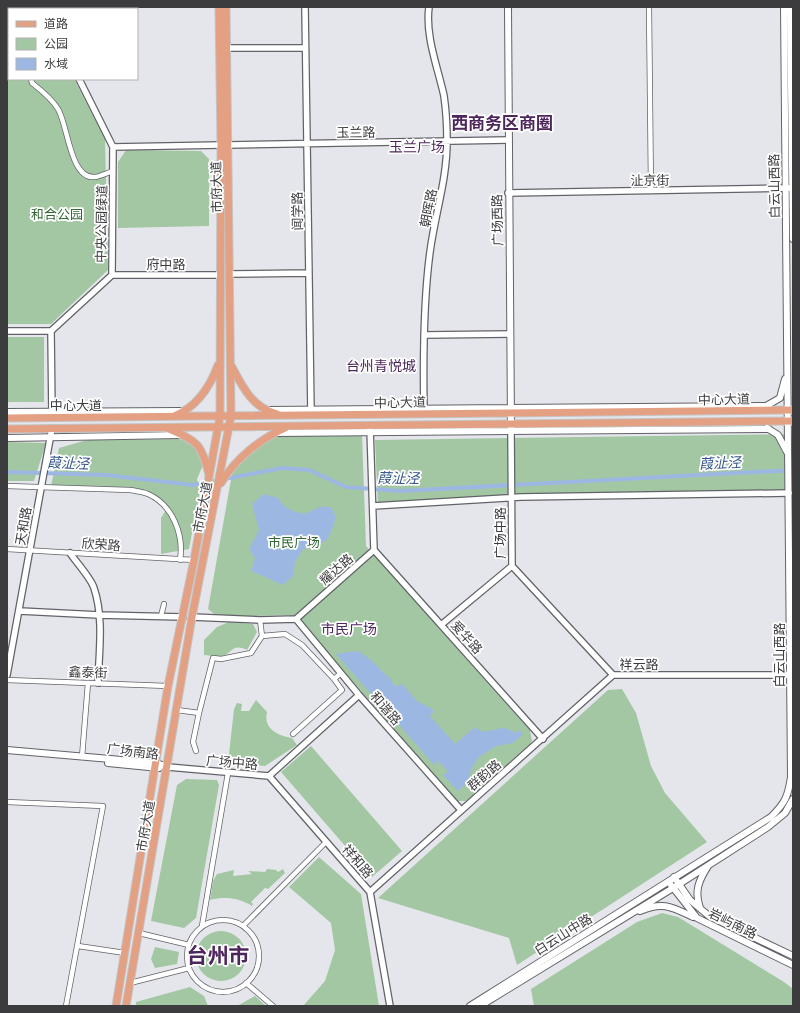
<svg xmlns="http://www.w3.org/2000/svg" width="800" height="1013" font-family="'Space Grotesk','Noto Sans SC',sans-serif">
<rect width="100%" height="100%" fill="#e5e6ec"/>
<!-- green -->
<path fill="#a3c7a3" d="M 7,7 L 25,7 L 25,9 L 9,9 L 9,43 L 7,43 Z
M 7,52 L 9,52 L 9,79 L 74,79 L 105,139 L 108,270 L 51,324 L 7,324 Z
M 126,150 L 201,151 L 209,159 L 209,226 L 118,228 L 118,162 Z
M 7,337 L 44,337 L 44,402 L 7,402 Z
M 362,434 L 366,546 L 530,730 L 532,741 L 530,744 L 466,801 L 458,801 L 455,798 L 305,627 L 289,615 L 218,617 L 208,609 L 232,474 C 239,458 262,443 277,435 Z
M 793,434 L 793,493 L 521,497 L 378,506 L 375,440 Z
M 183,439 L 190,442 L 200,453 L 203,465 L 197,479 L 200,492 L 189,549 L 161,554 L 161,518 L 167,508 L 150,492 L 51,486 L 59,448 L 87,440 Z
M 7,442 L 46,443 L 34,481 L 7,481 Z
M 229,622 L 253,624 L 257,632 L 247,650 C 231,642 231,656 221,656 C 215,657 209,655 204,655 L 204,640 L 217,627 Z
M 622,689 L 636,713 L 651,766 L 665,793 L 707,842 L 517,965 L 509,938 L 378,898 L 608,690 Z
M 256,700 L 267,712 C 263,729 278,736 292,738 L 297,745 L 265,766 L 228,763 L 234,709 L 237,703 L 242,704 L 241,711 L 249,711 Z
M 311,746 L 402,851 L 372,877 L 281,772 Z
M 186,779 L 217,780 L 219,785 L 196,918 L 184,928 L 151,921 L 177,785 Z
M 319,857 L 361,894 L 379,1006 L 303,1006 L 325,981 L 335,950 L 331,923 L 289,887 Z
M 267,869 L 276,870 L 278,872 L 283,869 L 285,873 L 268,889 L 265,888 L 251,902 L 253,904 L 252,906 C 239,898 225,896 210,900 L 213,881 L 217,874 L 234,870 L 233,876 L 252,874 L 248,871 L 265,872 Z
M 662,913 L 678,917 L 784,982 L 793,989 L 793,1006 L 534,1006 L 531,989 L 637,922 Z
M196 956a25 25 0 1 1 50 0a25 25 0 1 1-50 0Z
M 155,947 L 179,952 L 177,964 L 155,968 L 151,959 Z
M 190,987 L 204,996 L 208,1006 L 136,1006 L 136,1002 Z
M 255,996 L 266,1006 L 237,1006 Z"/>
<!-- water -->
<path fill="#9cb8e2" d="M 264,494 L 278,498 L 284,506 L 293,511 L 304,514 L 320,507 L 331,507 L 336,517 C 329,541 327,544 303,549 L 295,562 L 293,576 L 283,585 L 251,571 L 255,558 L 249,549 L 259,530 L 252,504 Z
M 356,651 C 371,656 380,671 392,680 L 391,681 L 396,687 L 400,684 L 403,685 L 417,701 L 432,709 L 434,711 L 430,716 L 455,744 L 475,727 C 483,736 493,729 503,728 C 507,728 511,731 515,733 L 519,730 L 523,734 L 513,743 L 496,746 L 479,757 L 471,769 L 468,782 L 458,791 L 443,775 L 448,771 L 438,761 L 434,765 L 395,720 L 400,716 L 393,707 L 387,712 L 336,654 Z"/>
<g fill="none" stroke-linecap="round" stroke-linejoin="round">
<!-- canal -->
<path stroke="#9cb8e2" stroke-width="4" d="M 7,472 L 106,475 L 193,485 L 282,468 L 309,470 L 346,487 L 400,491 L 793,470"/>
<defs>
<path id="minor" d="M 649,7 L 651,191
M 31,79 L 32,83 C 41,90 52,99 58,109 C 68,125 70,180 95,177 C 101,176 107,173 113,171
M 7,486 L 130,490 C 136,491 143,492 148,494 C 173,505 184,535 180,560
M 7,549 L 194,560
M 161,616 L 164,604
M 262,636 L 285,634 L 302,645 L 334,679
M 7,680 L 168,686
M 177,710 L 199,713 L 213,658 L 221,659 L 251,653 L 262,636 L 260,620
M 293,734 L 342,690 L 334,679 L 341,673
M 196,751 L 193,742 L 199,713
M 82,757 L 88,683
M 7,802 L 103,806 L 66,1006
M187 956a36 36 0 1 1 72 0a36 36 0 1 1-72 0Z
M 202,926 L 228,773
M 243,926 L 326,842
M 139,933 L 189,945
M 78,946 L 125,953
M 130,983 L 189,968
M 246,983 L 273,1006"/>
<path id="tertiary" d="M 61,7 L 61,9
M 305,7 L 311,413
M 7,47 L 9,47
M 226,48 L 305,48
M 228,145 L 508,140
M 113,147 L 221,145
M 508,193 L 790,188
M 229,274 L 309,273
M 112,275 L 220,275
M 7,331 L 51,331 L 112,275 L 113,147 L 79,79
M 51,331 L 52,415
M 424,335 L 510,334
M 424,412 C 423,359 423,304 430,252 C 435,214 447,180 447,141 C 447,127 446,110 444,96 C 438,68 425,36 429,7
M 373,506 L 521,497 L 789,493
M 374,550 L 543,739
M 70,553 C 76,562 91,578 94,588 C 104,618 99,652 98,683
M 512,566 L 613,675 L 790,675
M 20,611 L 99,615 L 183,617
M 192,617 L 260,620 L 296,619 L 374,550 L 370,428
M 296,619 L 359,695 L 461,810
M 441,625 L 512,566 L 511,432
M 7,675 L 52,428
M 168,767 L 269,776 L 359,695
M 269,776 L 370,892 L 390,1006
M 370,892 L 613,675"/>
<path id="secondary" d="M 508,7 L 511,427
M 790,7 L 793,239
M 766,406 L 780,398 L 785,379
M 268,410 L 768,406
M 7,412 L 183,411
M 767,428 L 778,435 L 787,452
M 275,433 L 769,429
M 7,438 L 181,435
M 7,750 L 156,763 L 168,767
M 108,763 L 159,768
M 674,877 L 690,900 L 709,916 L 793,956
M 671,885 L 697,918 L 793,965
M 700,908 C 694,891 699,880 708,866
M 640,911 C 663,901 672,907 693,917
M 470,1006 L 771,817 C 785,803 788,797 791,777 L 784,7
M 480,1006 L 673,888 L 768,827 L 785,813 L 793,799"/>
<path id="primary" d="M 232,367 C 243,388 253,408 277,414
M 174,416 C 197,407 210,387 218,365
M 7,418 L 793,410
M 7,429 L 793,421
M 169,429 C 197,441 202,444 209,475
M 221,483 C 235,459 260,439 285,428
M 116,1006 L 168,686 L 194,560 L 220,416 L 221,145 L 219,7
M 126,1006 L 192,617 L 231,416 L 226,7"/>
</defs>
<!-- minor casing -->
<use href="#minor" stroke="#626368" stroke-width="6"/>
<!-- tertiary casing -->
<use href="#tertiary" stroke="#626368" stroke-width="8"/>
<!-- secondary casing -->
<use href="#secondary" stroke="#626368" stroke-width="8"/>
<!-- primary casing -->
<use href="#primary" stroke="#c4c4c5" stroke-width="9"/>
<!-- minor -->
<use href="#minor" stroke="#fff" stroke-width="4.5"/>
<!-- tertiary -->
<use href="#tertiary" stroke="#fff" stroke-width="5.5"/>
<!-- secondary -->
<use href="#secondary" stroke="#fff" stroke-width="6"/>
<!-- primary -->
<use href="#primary" stroke="#e3a083" stroke-width="7"/>
</g>
<g text-anchor="middle" stroke-width="3.5" stroke-linejoin="round" paint-order="stroke">
<!-- street labels -->
<g font-size="13" fill="#3c3c3f" stroke="#fff">
<text transform="translate(356 132) rotate(-1)" y="5">玉兰路</text>
<text transform="translate(650 180) rotate(-1)" y="5">沚京街</text>
<text transform="translate(774 186) rotate(-91)" y="5">白云山西路</text>
<text transform="translate(216 187) rotate(-91)" y="5">市府大道</text>
<text transform="translate(428 208) rotate(-79)" y="5">朝晖路</text>
<text transform="translate(297 211) rotate(-91)" y="5">闻学路</text>
<text transform="translate(497 220) rotate(-91)" y="5">广场西路</text>
<text transform="translate(101 224) rotate(-89)" y="5">中央公园绿道</text>
<text x="166" y="269">府中路</text>
<text transform="translate(724 399) rotate(-1)" y="5">中心大道</text>
<text transform="translate(400 402) rotate(-1)" y="5">中心大道</text>
<text x="76" y="410">中心大道</text>
<text transform="translate(202 507) rotate(-79)" y="5">市府大道</text>
<text transform="translate(23 526) rotate(-80)" y="5">天和路</text>
<text transform="translate(500 533) rotate(-90)" y="5">广场中路</text>
<text transform="translate(101 544) rotate(4)" y="5">欣荣路</text>
<text transform="translate(336 569) rotate(-41)" y="5">耀达路</text>
<text transform="translate(467 637) rotate(48)" y="5">爱华路</text>
<text transform="translate(779 655) rotate(-90)" y="5">白云山西路</text>
<text x="639" y="669">祥云路</text>
<text transform="translate(88 672) rotate(2)" y="5">鑫泰街</text>
<text transform="translate(386 708) rotate(49)" y="5">和谐路</text>
<text transform="translate(133 751) rotate(7)" y="5">广场南路</text>
<text transform="translate(232 762) rotate(5)" y="5">广场中路</text>
<text transform="translate(484 775) rotate(-41)" y="5">群韵路</text>
<text transform="translate(145 826) rotate(-80)" y="5">市府大道</text>
<text transform="translate(358 861) rotate(49)" y="5">祥和路</text>
<text transform="translate(733 923) rotate(26)" y="5">岩屿南路</text>
<text transform="translate(563 934) rotate(-32)" y="5">白云山中路</text>
</g>
<!-- park labels -->
<g font-size="13" fill="#316633" stroke="#fff">
<text x="57" y="219">和合公园</text>
<text x="294" y="547">市民广场</text>
</g>
<!-- neighbourhood labels -->
<g font-size="14" fill="#4d265c" stroke="#fff">
<text x="417" y="152">玉兰广场</text>
<text x="381" y="371">台州青悦城</text>
<text x="349" y="634">市民广场</text>
</g>
<!-- water labels -->
<g font-size="14" font-style="italic" fill="#315389" stroke="#fff">
<text transform="translate(68 463) rotate(2)" y="5">葭沚泾</text>
<text transform="translate(720 463) rotate(-3)" y="5">葭沚泾</text>
<text transform="translate(398 478) rotate(1)" y="5">葭沚泾</text>
</g>
<!-- district labels -->
<g font-size="17" font-weight="bold" fill="#4d265c" stroke="#fff">
<text x="502" y="129">西商务区商圈</text>
</g>
<!-- town labels -->
<g font-size="21" font-weight="bold" fill="#4d265c" stroke="#fff">
<text x="218" y="963">台州市</text>
</g>
</g>
<!-- border -->
<rect width="800" height="1013" fill="none" stroke="#3c3c3f" stroke-width="16"/>
<!-- legend -->
<rect x="8" y="8" width="130" height="72" fill="#ffffff" stroke="#b1b1b2"/>
<rect x="16" y="21" width="20" height="6" fill="#e3a083" stroke="#b1b1b2"/>
<text x="44" y="28" font-size="12" fill="#3c3c3f">道路</text>
<rect x="16" y="38" width="20" height="12" fill="#a3c7a3" stroke="#b1b1b2"/>
<text x="44" y="48" font-size="12" fill="#3c3c3f">公园</text>
<rect x="16" y="58" width="20" height="12" fill="#9cb8e2" stroke="#b1b1b2"/>
<text x="44" y="68" font-size="12" fill="#3c3c3f">水域</text>
</svg>
